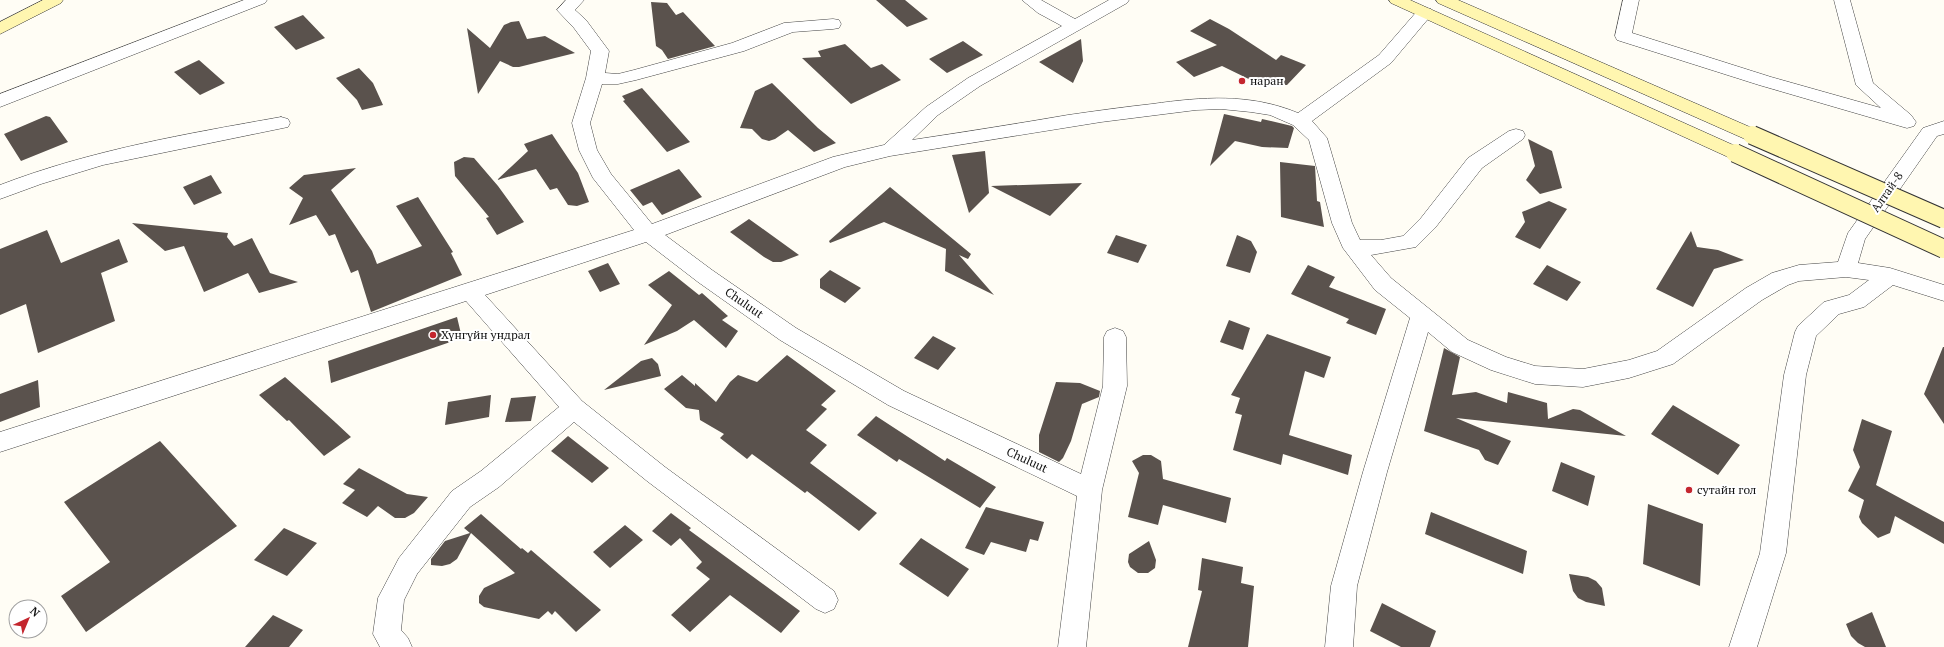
<svg xmlns="http://www.w3.org/2000/svg" width="1944" height="647" font-family="'PT Serif',serif">
<rect width="100%" height="100%" fill="#fffdf5"/>
<!-- building -->
<path fill="#5a524d" d="M 876,0 L 905,0 L 928,19 L 907,27 Z
M 651,2 L 667,3 L 676,15 L 683,12 L 715,46 L 668,59 L 662,50 L 656,46 Z
M 303,15 L 325,38 L 296,50 L 274,27 Z
M 1210,19 L 1229,29 L 1276,60 L 1281,55 L 1306,65 L 1287,85 L 1261,85 L 1222,66 L 1194,77 L 1176,62 L 1217,45 L 1190,31 Z
M 519,21 L 527,39 L 545,36 L 575,53 L 519,67 L 513,67 L 500,61 L 478,94 L 467,28 L 490,48 L 504,25 L 511,22 Z
M 1081,39 L 1083,61 L 1073,83 L 1039,62 Z
M 963,41 L 983,55 L 947,73 L 929,59 Z
M 845,44 L 871,68 L 882,64 L 901,80 L 851,104 L 802,58 L 821,57 L 818,51 Z
M 199,60 L 225,83 L 200,95 L 174,72 Z
M 359,68 L 373,83 L 383,105 L 362,110 L 357,100 L 336,78 Z
M 772,83 L 818,128 L 836,143 L 814,152 L 788,130 L 775,139 L 769,141 L 762,139 L 752,129 L 740,128 L 755,91 Z
M 642,88 L 690,142 L 667,152 L 623,101 L 625,100 L 622,96 Z
M 1224,114 L 1261,122 L 1262,119 L 1292,126 L 1294,128 L 1288,148 L 1262,147 L 1235,141 L 1210,166 Z
M 46,116 L 50,117 L 68,142 L 21,161 L 4,134 Z
M 552,134 L 578,173 L 589,202 L 577,206 L 568,205 L 557,188 L 550,190 L 536,169 L 497,180 L 528,151 L 524,144 Z
M 1528,139 L 1552,151 L 1562,188 L 1540,194 L 1526,180 L 1535,166 Z
M 985,151 L 989,193 L 969,213 L 952,155 Z
M 464,157 L 474,158 L 498,186 L 524,222 L 497,235 L 486,218 L 489,217 L 455,176 L 454,162 Z
M 1280,162 L 1315,166 L 1317,201 L 1320,202 L 1324,227 L 1281,217 Z
M 356,168 L 331,190 L 372,251 L 377,264 L 422,246 L 396,206 L 418,197 L 453,252 L 451,253 L 462,275 L 371,312 L 358,270 L 351,273 L 335,234 L 329,236 L 316,215 L 289,225 L 303,198 L 289,188 L 304,175 Z
M 679,169 L 702,197 L 662,215 L 652,202 L 643,206 L 630,190 Z
M 211,175 L 222,193 L 194,205 L 183,187 Z
M 1082,183 L 1050,216 L 991,186 Z
M 890,187 L 971,254 L 968,259 L 959,255 L 994,295 L 945,271 L 946,249 L 884,222 L 830,243 L 829,241 Z
M 1549,201 L 1567,209 L 1540,249 L 1515,237 L 1525,222 L 1522,212 Z
M 749,219 L 799,255 L 781,262 L 773,262 L 764,257 L 730,232 Z
M 132,223 L 228,233 L 227,237 L 234,246 L 252,238 L 270,273 L 298,282 L 259,293 L 248,273 L 204,292 L 184,246 L 165,251 Z
M 47,230 L 61,263 L 119,239 L 128,262 L 101,273 L 115,321 L 38,353 L 26,304 L 0,315 L 0,249 Z
M 1691,231 L 1697,247 L 1718,250 L 1744,260 L 1714,269 L 1693,307 L 1656,289 Z
M 1116,235 L 1147,245 L 1138,263 L 1107,253 Z
M 1237,235 L 1251,241 L 1257,252 L 1250,273 L 1226,266 Z
M 608,263 L 620,284 L 600,292 L 588,271 Z
M 1308,265 L 1335,277 L 1329,287 L 1386,309 L 1376,335 L 1346,323 L 1349,319 L 1291,294 Z
M 1547,265 L 1581,282 L 1567,301 L 1533,284 Z
M 830,270 L 861,288 L 845,303 L 820,288 L 820,279 Z
M 669,271 L 699,295 L 702,293 L 728,316 L 722,320 L 738,331 L 726,348 L 694,320 L 677,331 L 644,345 L 672,305 L 648,285 Z
M 457,317 L 462,338 L 331,383 L 328,361 Z
M 1229,320 L 1250,328 L 1243,350 L 1220,342 Z
M 1267,334 L 1331,357 L 1324,378 L 1305,371 L 1289,435 L 1352,455 L 1348,475 L 1283,454 L 1281,465 L 1233,450 L 1242,415 L 1235,413 L 1240,398 L 1231,395 Z
M 933,336 L 956,348 L 938,370 L 914,358 Z
M 1943,347 L 1944,347 L 1944,424 L 1924,394 Z
M 1444,348 L 1460,357 L 1452,395 L 1476,392 L 1507,403 L 1508,392 L 1547,403 L 1548,419 L 1573,409 L 1580,410 L 1626,436 L 1456,418 L 1511,441 L 1498,465 L 1485,460 L 1479,450 L 1424,431 Z
M 787,355 L 836,391 L 821,405 L 827,409 L 806,430 L 827,445 L 810,463 L 877,513 L 859,531 L 807,491 L 805,493 L 752,454 L 747,459 L 720,438 L 724,434 L 700,420 L 699,410 L 686,408 L 664,389 L 682,375 L 695,386 L 695,383 L 716,402 L 730,382 L 738,375 L 757,382 Z
M 652,358 L 658,364 L 661,376 L 604,390 L 641,361 Z
M 285,377 L 336,423 L 351,437 L 324,456 L 289,420 L 287,421 L 259,395 Z
M 38,380 L 40,407 L 0,422 L 0,394 Z
M 1056,382 L 1080,383 L 1100,391 L 1099,397 L 1082,404 L 1071,441 L 1063,458 L 1059,462 L 1039,452 L 1039,435 Z
M 491,395 L 489,417 L 445,425 L 448,402 Z
M 536,396 L 531,421 L 505,422 L 511,398 Z
M 1673,405 L 1740,445 L 1718,475 L 1651,434 Z
M 876,416 L 945,461 L 947,458 L 996,487 L 980,508 L 899,459 L 897,462 L 857,435 Z
M 1862,419 L 1892,431 L 1876,485 L 1944,522 L 1944,544 L 1895,516 L 1890,533 L 1878,538 L 1862,523 L 1859,517 L 1864,500 L 1848,491 L 1860,467 L 1853,450 Z
M 568,436 L 609,468 L 592,483 L 551,451 Z
M 160,441 L 237,526 L 86,632 L 61,596 L 110,562 L 64,502 Z
M 1143,455 L 1151,455 L 1161,461 L 1163,479 L 1231,498 L 1226,523 L 1163,505 L 1158,525 L 1128,517 L 1139,473 L 1132,461 Z
M 1561,462 L 1595,476 L 1588,506 L 1552,491 Z
M 359,468 L 407,494 L 428,497 L 414,513 L 405,518 L 395,518 L 378,506 L 367,517 L 342,503 L 355,490 L 343,484 Z
M 1648,504 L 1703,524 L 1700,586 L 1643,564 Z
M 986,507 L 1044,522 L 1038,541 L 1030,539 L 1026,552 L 991,542 L 984,555 L 965,548 Z
M 1431,512 L 1527,551 L 1523,574 L 1425,534 Z
M 671,513 L 691,528 L 689,530 L 800,611 L 781,633 L 730,595 L 690,632 L 671,615 L 710,579 L 696,568 L 702,562 L 680,538 L 671,546 L 652,531 Z
M 481,514 L 521,549 L 522,548 L 528,553 L 531,550 L 601,610 L 576,632 L 555,611 L 552,615 L 548,611 L 539,619 L 484,607 L 479,603 L 479,596 L 484,588 L 515,573 L 471,533 L 457,559 L 450,564 L 442,566 L 431,565 L 431,559 L 445,541 L 470,533 L 464,528 Z
M 625,525 L 643,540 L 610,568 L 593,552 Z
M 284,528 L 317,543 L 287,576 L 254,560 Z
M 921,538 L 969,569 L 948,597 L 899,564 Z
M 1149,541 L 1156,560 L 1155,568 L 1148,573 L 1138,573 L 1130,567 L 1128,562 L 1129,554 Z
M 1202,558 L 1243,567 L 1241,583 L 1254,586 L 1248,647 L 1188,647 L 1202,591 L 1198,590 Z
M 1569,574 L 1588,577 L 1596,581 L 1602,588 L 1605,606 L 1586,602 L 1578,598 L 1573,591 Z
M 1382,603 L 1436,631 L 1430,647 L 1401,647 L 1370,631 Z
M 1872,612 L 1886,647 L 1865,647 L 1858,643 L 1851,636 L 1846,624 Z
M 273,615 L 303,630 L 289,647 L 245,647 Z"/>
<g fill="none" stroke-linecap="round" stroke-linejoin="round">
<defs>
<path id="street" d="M 244,0 L 267,0 L 265,3 L 0,107 L 0,94 Z
M 566,0 L 584,0 L 575,10 L 586,20 L 609,51 L 605,73 L 618,74 L 634,70 L 732,43 L 784,23 L 833,19 L 839,20 L 841,24 L 839,28 L 833,29 L 793,32 L 744,51 L 636,80 L 618,84 L 602,84 L 590,123 L 597,150 L 611,174 L 652,224 L 833,157 L 884,145 L 926,107 L 968,78 L 1062,26 L 1038,13 L 1022,0 L 1041,0 L 1075,19 L 1109,0 L 1129,0 L 1127,3 L 980,86 L 938,115 L 912,140 C 964,132 1016,124 1068,115 C 1096,111 1124,107 1152,104 C 1202,97 1250,93 1298,113 L 1379,55 L 1419,9 L 1425,8 L 1431,9 L 1433,13 L 1391,63 L 1312,121 L 1327,138 L 1352,223 L 1360,240 L 1381,240 L 1403,236 L 1421,218 L 1468,158 L 1509,131 L 1516,129 L 1523,131 L 1525,135 L 1523,139 L 1482,168 L 1435,228 L 1416,247 L 1371,255 L 1391,278 L 1468,340 L 1506,357 L 1535,366 L 1583,369 L 1629,360 L 1657,351 L 1746,288 L 1772,273 L 1799,265 L 1838,262 L 1848,233 L 1923,128 L 1944,121 L 1944,134 L 1937,136 L 1865,239 L 1858,263 L 1890,268 L 1944,285 L 1944,301 L 1893,285 L 1864,307 L 1839,314 L 1816,336 L 1806,375 L 1786,553 L 1757,647 L 1729,647 L 1760,553 L 1784,375 L 1795,332 L 1798,326 L 1824,302 L 1849,295 L 1869,280 L 1846,277 L 1799,281 L 1788,285 L 1762,300 L 1673,364 L 1629,378 L 1583,387 L 1535,384 L 1491,370 L 1452,352 L 1428,332 L 1387,472 L 1357,586 L 1353,647 L 1325,647 L 1331,586 L 1363,472 L 1410,318 L 1375,290 L 1343,248 L 1332,223 L 1309,140 L 1293,125 L 1270,115 L 1251,112 L 1221,109 L 1196,110 L 1101,122 L 890,156 L 845,167 L 665,235 L 712,270 L 796,328 L 904,391 L 1081,474 L 1103,386 L 1104,337 L 1107,331 L 1115,328 L 1123,331 L 1126,337 L 1127,386 L 1102,490 L 1086,647 L 1058,647 L 1077,496 L 888,405 L 780,340 L 698,282 L 646,242 L 485,295 L 582,401 L 665,467 L 834,591 L 838,600 L 834,609 L 825,613 L 816,609 L 647,481 L 574,422 L 499,487 L 470,507 L 417,574 L 404,600 L 401,630 L 408,638 L 412,647 L 380,647 L 373,634 L 378,598 L 399,558 L 452,491 L 481,471 L 559,407 L 466,301 L 0,452 L 0,432 L 634,230 L 593,178 L 579,150 L 572,123 L 586,78 L 591,51 L 574,28 L 557,10 Z
M 1623,0 L 1639,0 L 1632,33 L 1771,77 L 1881,108 L 1856,85 L 1834,0 L 1850,0 L 1873,83 L 1911,115 L 1916,122 L 1914,126 L 1907,128 L 1900,126 L 1759,85 L 1617,40 L 1615,36 Z
M 281,117 L 288,119 L 290,123 L 288,127 L 103,165 L 41,184 L 0,199 L 0,185 C 91,150 186,134 281,117 Z"/>
<path id="secondary" d="M 43,0 L 63,0 L 61,3 L 0,34 L 0,22 Z
M 1389,0 L 1410,0 L 1742,149 L 1745,153 L 1742,157 L 1735,159 L 1728,157 L 1391,3 Z
M 1436,0 L 1458,0 L 1759,131 L 1761,135 L 1759,139 L 1752,141 L 1745,139 L 1438,3 Z"/>
</defs>
<!-- street casing -->
<use href="#street" stroke="#444" stroke-width="1"/>
<!-- secondary casing -->
<use href="#secondary" stroke="#333" stroke-width="1"/>
<!-- street -->
<use href="#street" fill="#fff" fill-rule="evenodd"/>
<!-- secondary -->
<use href="#secondary" fill="#fff6b0" fill-rule="evenodd"/>
<defs>
<path id="secondary-bridge" d="M 1752,135 L 1944,219
M 1735,153 L 1944,249"/>
</defs>
<!-- secondary-bridge casing -->
<use href="#secondary-bridge" stroke="#333" stroke-width="20" stroke-linecap="butt"/>
<!-- secondary-bridge -->
<use href="#secondary-bridge" stroke="#fff6b0" stroke-width="18"/>
</g>
<!-- markers -->
<g fill="#c4262e" stroke="#fff" stroke-width="1.5">
<circle cx="1242" cy="81" r="4"/>
<circle cx="433" cy="335" r="4"/>
<circle cx="1689" cy="490" r="4"/>
</g>
<g text-anchor="middle" stroke-width="4" stroke-linejoin="round" paint-order="stroke">
<!-- poi labels -->
<g font-size="12" fill="#111" stroke="#fff" text-anchor="start">
<text x="1250" y="85">наран</text>
<text x="441" y="339">Хүнгүйн ундрал</text>
<text x="1697" y="494">сутайн гол</text>
</g>
<!-- street labels -->
<g font-size="12" fill="#111" stroke="#fff">
<text transform="translate(1887 192) rotate(-55)" y="4">Алтай-8</text>
<text transform="translate(744 303) rotate(35)" y="4">Chuluut</text>
<text transform="translate(1027 460) rotate(25)" y="4">Chuluut</text>
</g>
</g>
<!-- north arrow -->
<g transform="translate(28 619) rotate(44)"><circle r="19" fill="#ffffff" stroke="#a0a0a0"/>
<path d="M0-3L7 15L0 10L-7 15Z" fill="#c4262e"/>
<text y="-6" font-size="11" font-weight="bold" text-anchor="middle" fill="#111111">N</text>
</g>
</svg>
